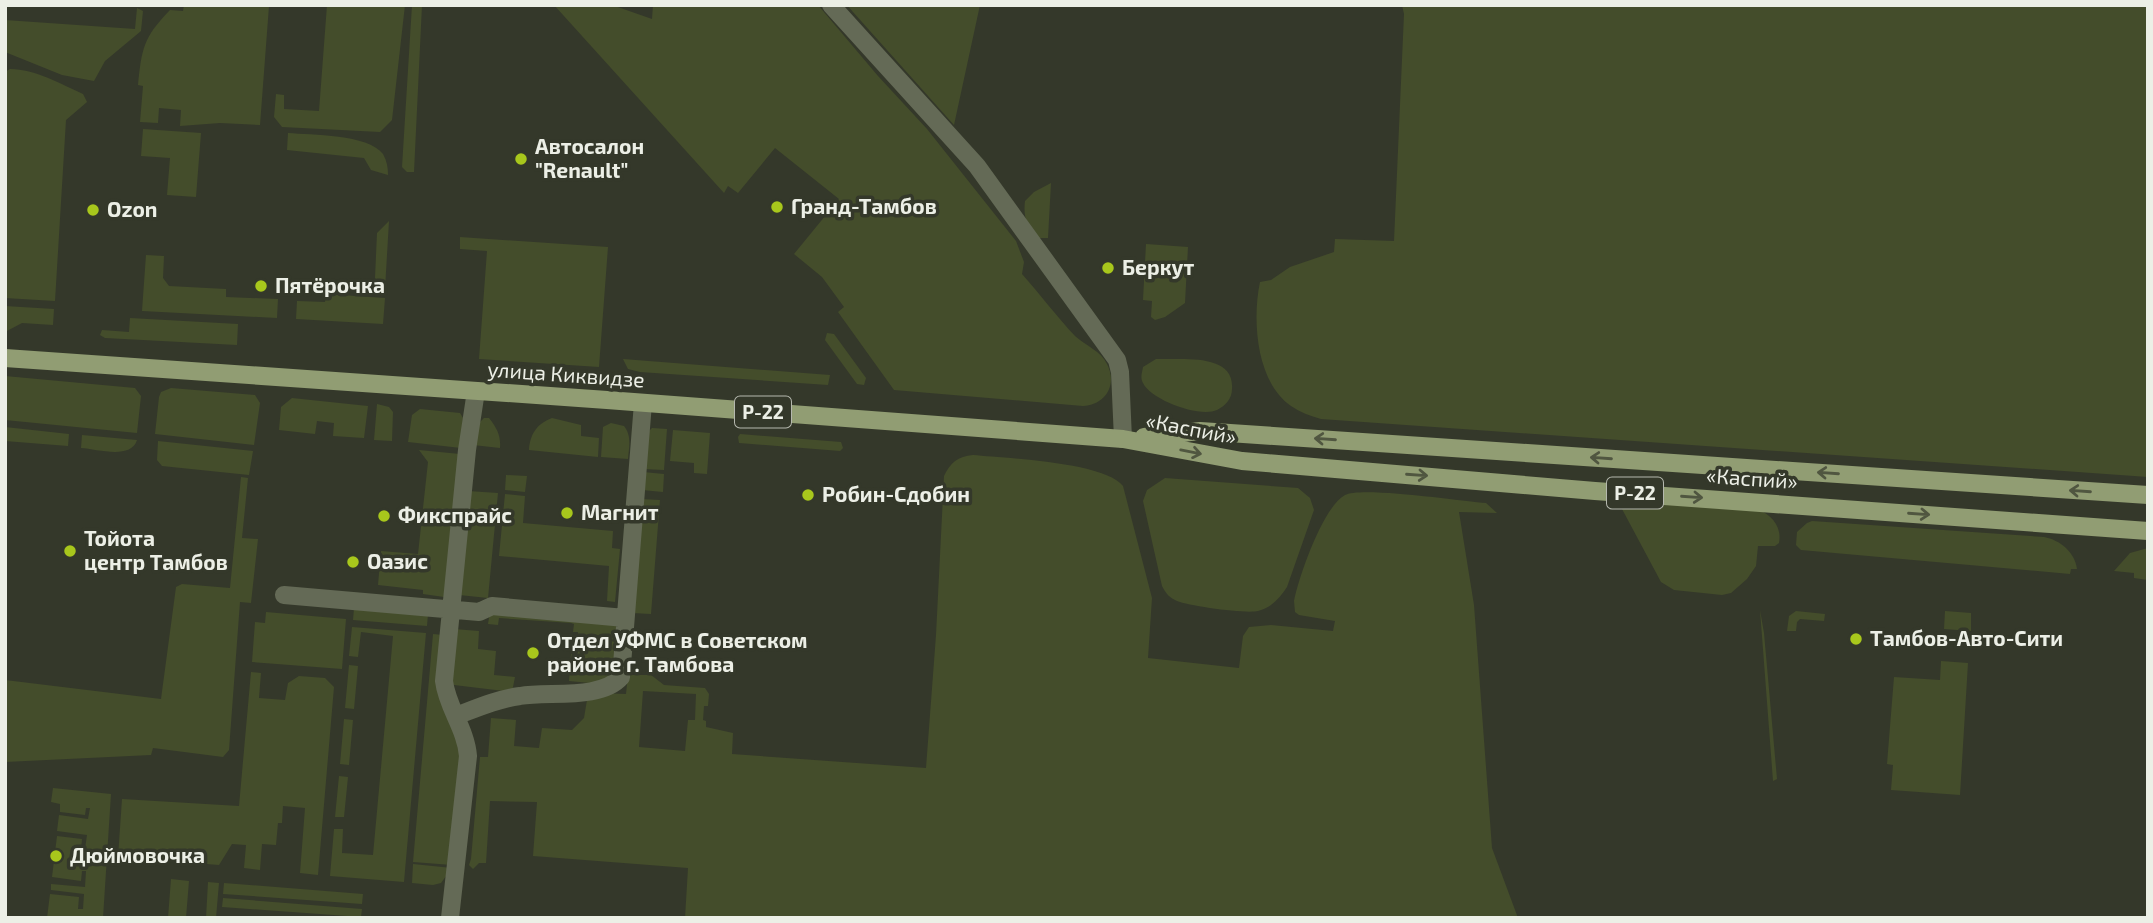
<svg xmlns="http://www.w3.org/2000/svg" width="2153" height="923" font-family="'Exo 2',sans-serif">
<rect width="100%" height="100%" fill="#34382a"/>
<!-- green -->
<path fill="#444d2b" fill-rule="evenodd" d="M 184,5 L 269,6 L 260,125 L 220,123 L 180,126 L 181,110 L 159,108 L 158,123 L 140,122 L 143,86 L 138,85 C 142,48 143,38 170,10 L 183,11 Z
M 327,5 L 405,5 L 392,120 L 380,132 L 282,127 L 274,117 L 276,94 L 284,95 L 284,109 L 319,111 Z
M 412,5 L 422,5 L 414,172 L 407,172 L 402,167 Z
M 554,5 L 612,5 L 652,19 L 653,5 L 818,5 L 878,76 L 927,129 L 1016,241 L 1024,262 L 1022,274 C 1040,294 1057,317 1075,336 C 1086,346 1101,351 1107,364 C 1118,385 1105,405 1083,406 L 894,390 L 838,312 L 844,307 L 822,277 L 794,254 L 839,199 L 775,148 L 738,193 L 728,186 L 724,193 Z
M 847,5 L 980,5 L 954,125 L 853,12 Z
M 1402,5 L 2148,5 L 2148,477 L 1321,419 C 1310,416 1300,412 1291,406 C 1256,382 1252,320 1260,282 L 1271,280 L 1290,267 L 1334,252 L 1335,239 L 1394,241 L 1404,14 Z
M 137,8 L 143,11 L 141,31 L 105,61 L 94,81 L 62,75 L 5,52 L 5,20 L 135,29 Z
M 10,69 C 35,69 61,84 83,94 L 87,102 L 66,120 L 55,301 L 5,298 L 5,72 Z
M 143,129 L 201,133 L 196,197 L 167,195 L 170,158 L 141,156 Z
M 288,133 C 311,135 368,134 383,154 C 387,161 388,168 388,175 L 371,170 L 364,158 L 287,150 Z
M 1051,183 L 1048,238 L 1039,238 C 1027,228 1023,217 1025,201 L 1034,192 Z
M 389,221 L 385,289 L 375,278 L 377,233 Z
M 460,237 L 608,247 L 599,367 L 479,359 L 487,251 L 460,249 Z
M 1146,244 L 1188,247 L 1185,303 L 1165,317 L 1155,320 L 1151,317 L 1152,301 L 1143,300 Z
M 146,255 L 164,256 L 163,278 L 169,286 L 226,289 L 226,297 L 278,299 L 277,318 L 142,311 Z
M 326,294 L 385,298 L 383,324 L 296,319 L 297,301 L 325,302 Z
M 5,306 L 54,309 L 53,325 L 22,323 L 5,332 Z
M 130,318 L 238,324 L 237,345 L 105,338 L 100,335 L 102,330 L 129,332 Z
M 827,333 L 834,334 L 866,378 L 864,385 L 857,384 L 825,340 Z
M 623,359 L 830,375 L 828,385 L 640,372 L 628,369 Z
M 1156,359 C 1180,360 1235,352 1232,389 C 1232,399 1225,406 1217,410 C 1200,418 1151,400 1143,383 C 1140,378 1142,373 1143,367 Z
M 5,376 L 135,388 L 141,396 L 137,433 L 5,420 Z
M 171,388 L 255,395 L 260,403 L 254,445 L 155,434 L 159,397 L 161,392 Z
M 292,398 L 368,406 L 364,438 L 333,436 L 334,423 L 317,421 L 315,434 L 279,430 L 281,407 Z
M 377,404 L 389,407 L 393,412 L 392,441 L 374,440 Z
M 420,409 L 460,413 L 463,418 L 461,448 L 408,442 L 412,415 Z
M 484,418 L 489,418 C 497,428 501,436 500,448 L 473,445 L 477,425 Z
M 552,418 L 581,425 L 581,436 L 599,438 L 598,457 L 529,450 C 530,435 536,424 552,418 Z
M 611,423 L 624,426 C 632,436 629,447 628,459 L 601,457 L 603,427 Z
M 5,427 L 69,434 L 68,446 L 5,441 Z
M 652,428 L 667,429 L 664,470 L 643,469 L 648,432 Z
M 673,430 L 710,433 L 707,474 L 694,473 L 694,463 L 670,461 Z
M 740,434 L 841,442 L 843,448 L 840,451 L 739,443 L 738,437 Z
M 82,435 L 137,440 C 131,460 97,449 81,448 Z
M 158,441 L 253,451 L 249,475 L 162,466 L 157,460 Z
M 419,450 L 460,454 L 444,597 L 423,594 L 423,590 L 378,585 L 381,551 L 418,554 L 428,462 Z
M 973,455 C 1004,458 1105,462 1123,486 L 1152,598 L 1148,658 L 1239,668 L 1243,636 L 1249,627 L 1271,625 L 1333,631 L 1335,621 L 1299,615 L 1295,612 L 1294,601 C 1299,576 1323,507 1345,495 C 1360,486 1462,501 1486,503 L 1497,513 L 1459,512 L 1474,605 L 1492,848 L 1518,918 L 685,918 L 688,868 L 533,856 L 537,802 L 490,801 L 486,863 L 479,863 L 473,869 L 469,865 L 471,859 L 480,757 L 488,757 L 491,718 L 516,720 L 514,746 L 539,748 L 542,728 L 572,730 L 584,718 L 587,700 L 599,693 L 626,694 L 628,675 L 651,675 L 664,685 L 705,688 L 709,694 L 708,706 L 704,706 L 703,720 L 706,721 L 706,727 L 733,733 L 732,754 L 926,768 L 936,635 L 944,476 C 950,463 958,456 973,455 ZM 643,691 L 696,694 L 695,720 L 688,720 L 685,751 L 639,747 Z
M 643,472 L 664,474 L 663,492 L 642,490 Z
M 506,475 L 527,476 L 525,492 L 505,490 Z
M 241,477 L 248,478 L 242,538 L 258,539 L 251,603 L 240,602 L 229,750 L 223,757 L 153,748 L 151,755 L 5,762 L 5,680 L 161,699 L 176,587 L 182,584 L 230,588 Z
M 1165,478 L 1298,488 L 1310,498 L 1314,510 L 1287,587 C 1280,598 1271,608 1258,611 C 1246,614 1189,606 1177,601 C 1170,598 1166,594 1162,586 L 1143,501 L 1147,490 Z
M 468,491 L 498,493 L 488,598 L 459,595 Z
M 505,494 L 525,496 L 523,523 L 613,531 L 612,548 L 620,549 L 615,602 L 607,601 L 609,566 L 499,556 Z
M 641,499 L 660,500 L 651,614 L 632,613 Z
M 1628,502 L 1758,509 C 1772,516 1782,526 1779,543 L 1775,546 L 1758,546 L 1756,566 L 1747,579 L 1731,593 L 1722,595 L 1674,590 L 1661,582 L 1622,509 L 1624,504 Z
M 1812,521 L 2044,537 C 2060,540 2075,552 2077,569 L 2071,569 L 2070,574 L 1801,550 L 1796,545 L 1797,532 L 1807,523 Z
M 2148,548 L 2148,580 L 2134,578 L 2134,573 L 2114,571 L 2130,553 Z
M 354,608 L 428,614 L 427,626 L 353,620 Z
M 1760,610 L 1764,633 L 1777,779 L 1773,781 Z
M 490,611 L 616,622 L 618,640 L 578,636 L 578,632 L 573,632 L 574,624 L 571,623 L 499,618 L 498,625 L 488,624 Z
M 1796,611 L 1825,614 L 1824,621 L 1800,619 L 1797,622 L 1796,631 L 1787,631 L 1789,616 Z
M 1945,611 L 1971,613 L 1971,631 L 1944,629 Z
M 266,612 L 346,619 L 342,669 L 252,662 L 255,622 L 265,623 Z
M 352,627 L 426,633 L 404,882 L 330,876 L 334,829 L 343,829 L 342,853 L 373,855 L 393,636 L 361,632 L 358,657 L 349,656 Z
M 454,629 L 479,631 L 478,649 L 496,651 L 494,675 L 515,677 L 512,692 L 454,685 L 452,683 Z
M 433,634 L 443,635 L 462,750 L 452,865 L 413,862 Z
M 577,638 L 618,642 L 615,678 L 600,684 L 569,681 L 572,641 L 577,641 Z
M 1941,661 L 1968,663 L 1960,795 L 1891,790 L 1893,765 L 1887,764 L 1894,677 L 1940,680 Z
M 349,665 L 358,666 L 354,709 L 345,708 Z
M 251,672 L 261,673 L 259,698 L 285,700 L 288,683 L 299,676 L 325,678 L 334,687 L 318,875 L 300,873 L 305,808 L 283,806 L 282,823 L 278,823 L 276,845 L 262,844 L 260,870 L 244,868 L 246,845 L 232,844 L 219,865 L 118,857 L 122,799 L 239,806 Z
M 344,719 L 353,720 L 349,765 L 340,764 Z
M 339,776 L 348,777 L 344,817 L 335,817 Z
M 53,788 L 111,794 L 103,918 L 47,918 L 50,894 L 79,897 L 78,909 L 83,909 L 84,894 L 51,890 L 51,884 L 85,887 L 86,871 L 82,871 L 81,881 L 52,877 L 57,836 L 82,839 L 81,849 L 85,849 L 87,835 L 57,831 L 59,815 L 88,819 L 90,808 L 86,808 L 85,815 L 60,812 L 60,804 L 51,802 Z
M 413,864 L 452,868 L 441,883 L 433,885 L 412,883 Z
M 171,879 L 189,881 L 186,918 L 168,918 Z
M 208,882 L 219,883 L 216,918 L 206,918 Z
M 224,883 L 363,894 L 362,904 L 223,894 Z
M 223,898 L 362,909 L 361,917 L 222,907 Z"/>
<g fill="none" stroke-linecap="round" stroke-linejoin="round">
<!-- minor -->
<path stroke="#646a56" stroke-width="18" d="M 831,5 L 977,166 L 1117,360 L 1120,372 L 1123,439
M 284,595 L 479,612 L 492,606 L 625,618
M 456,716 C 477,708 498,699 520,696 C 549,691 601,700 621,677 L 643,403
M 450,918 L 468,756 C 466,729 447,707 444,681 L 467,450 L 476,391"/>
<!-- primary -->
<path stroke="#919d73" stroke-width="18" d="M 5,358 L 607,400 L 1123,439 L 1242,461 L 1595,491 L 2148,531
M 1144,437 L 1200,431 L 2148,495"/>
</g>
<!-- one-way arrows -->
<defs><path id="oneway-shaft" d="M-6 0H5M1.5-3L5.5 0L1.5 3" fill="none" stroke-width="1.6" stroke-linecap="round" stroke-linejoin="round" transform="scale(1.75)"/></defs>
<g stroke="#505640">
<use href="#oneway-shaft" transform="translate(1325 439) rotate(-176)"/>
<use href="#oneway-shaft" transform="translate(1191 452) rotate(11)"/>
<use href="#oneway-shaft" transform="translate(1601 458) rotate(-176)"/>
<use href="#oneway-shaft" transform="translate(1828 473) rotate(-176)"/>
<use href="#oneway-shaft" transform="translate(1417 475) rotate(4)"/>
<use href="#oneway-shaft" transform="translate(2080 491) rotate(-176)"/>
<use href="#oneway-shaft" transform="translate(1692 497) rotate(4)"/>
<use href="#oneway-shaft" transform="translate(1919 514) rotate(4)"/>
</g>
<!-- markers -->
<g fill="#a8c71c" stroke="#34382a" stroke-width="2.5">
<circle cx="521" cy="159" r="7"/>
<circle cx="777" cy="207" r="7"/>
<circle cx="93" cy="210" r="7"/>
<circle cx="1108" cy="268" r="7"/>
<circle cx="261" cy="286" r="7"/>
<circle cx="808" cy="495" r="7"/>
<circle cx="567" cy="513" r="7"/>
<circle cx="384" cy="516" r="7"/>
<circle cx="70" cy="551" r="7"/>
<circle cx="353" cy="562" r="7"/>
<circle cx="1856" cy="639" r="7"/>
<circle cx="533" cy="653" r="7"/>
<circle cx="56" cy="856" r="7"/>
</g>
<g text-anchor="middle" stroke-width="7" stroke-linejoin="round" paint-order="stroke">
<!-- shield labels -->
<g fill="#34382a" stroke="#b5b8ae" stroke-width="2">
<rect x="735" y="396.5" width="56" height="31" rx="5"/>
<rect x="1607" y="477.5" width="56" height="31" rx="5"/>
</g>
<g font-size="19" font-weight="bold" fill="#ecefe6">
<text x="763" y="419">Р-22</text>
<text x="1635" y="500">Р-22</text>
</g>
<!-- poi labels -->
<g font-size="21" font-weight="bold" fill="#ecefe6" stroke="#34382a" text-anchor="start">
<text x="535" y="154">Автосалон<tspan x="535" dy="24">"Renault"</tspan></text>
<text x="791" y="214">Гранд-Тамбов</text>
<text x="107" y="217">Ozon</text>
<text x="1122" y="275">Беркут</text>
<text x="275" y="293">Пятёрочка</text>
<text x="822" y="502">Робин-Сдобин</text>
<text x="581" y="520">Магнит</text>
<text x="398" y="523">Фикспрайс</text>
<text x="84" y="546">Тойота<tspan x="84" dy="24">центр Тамбов</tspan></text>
<text x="367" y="569">Оазис</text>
<text x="1870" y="646">Тамбов-Авто-Сити</text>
<text x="547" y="648">Отдел УФМС в Советском<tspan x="547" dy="24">районе г. Тамбова</tspan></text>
<text x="70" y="863">Дюймовочка</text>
</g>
<!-- street labels -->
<g font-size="21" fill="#ecefe6" stroke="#34382a">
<text transform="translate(566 375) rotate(4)" y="7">улица Киквидзе</text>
<text transform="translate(1191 429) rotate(11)" y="7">«Каспий»</text>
<text transform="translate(1752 479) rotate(4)" y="7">«Каспий»</text>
</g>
</g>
<!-- border -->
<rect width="2153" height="923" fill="none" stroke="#ecefe6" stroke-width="14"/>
</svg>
